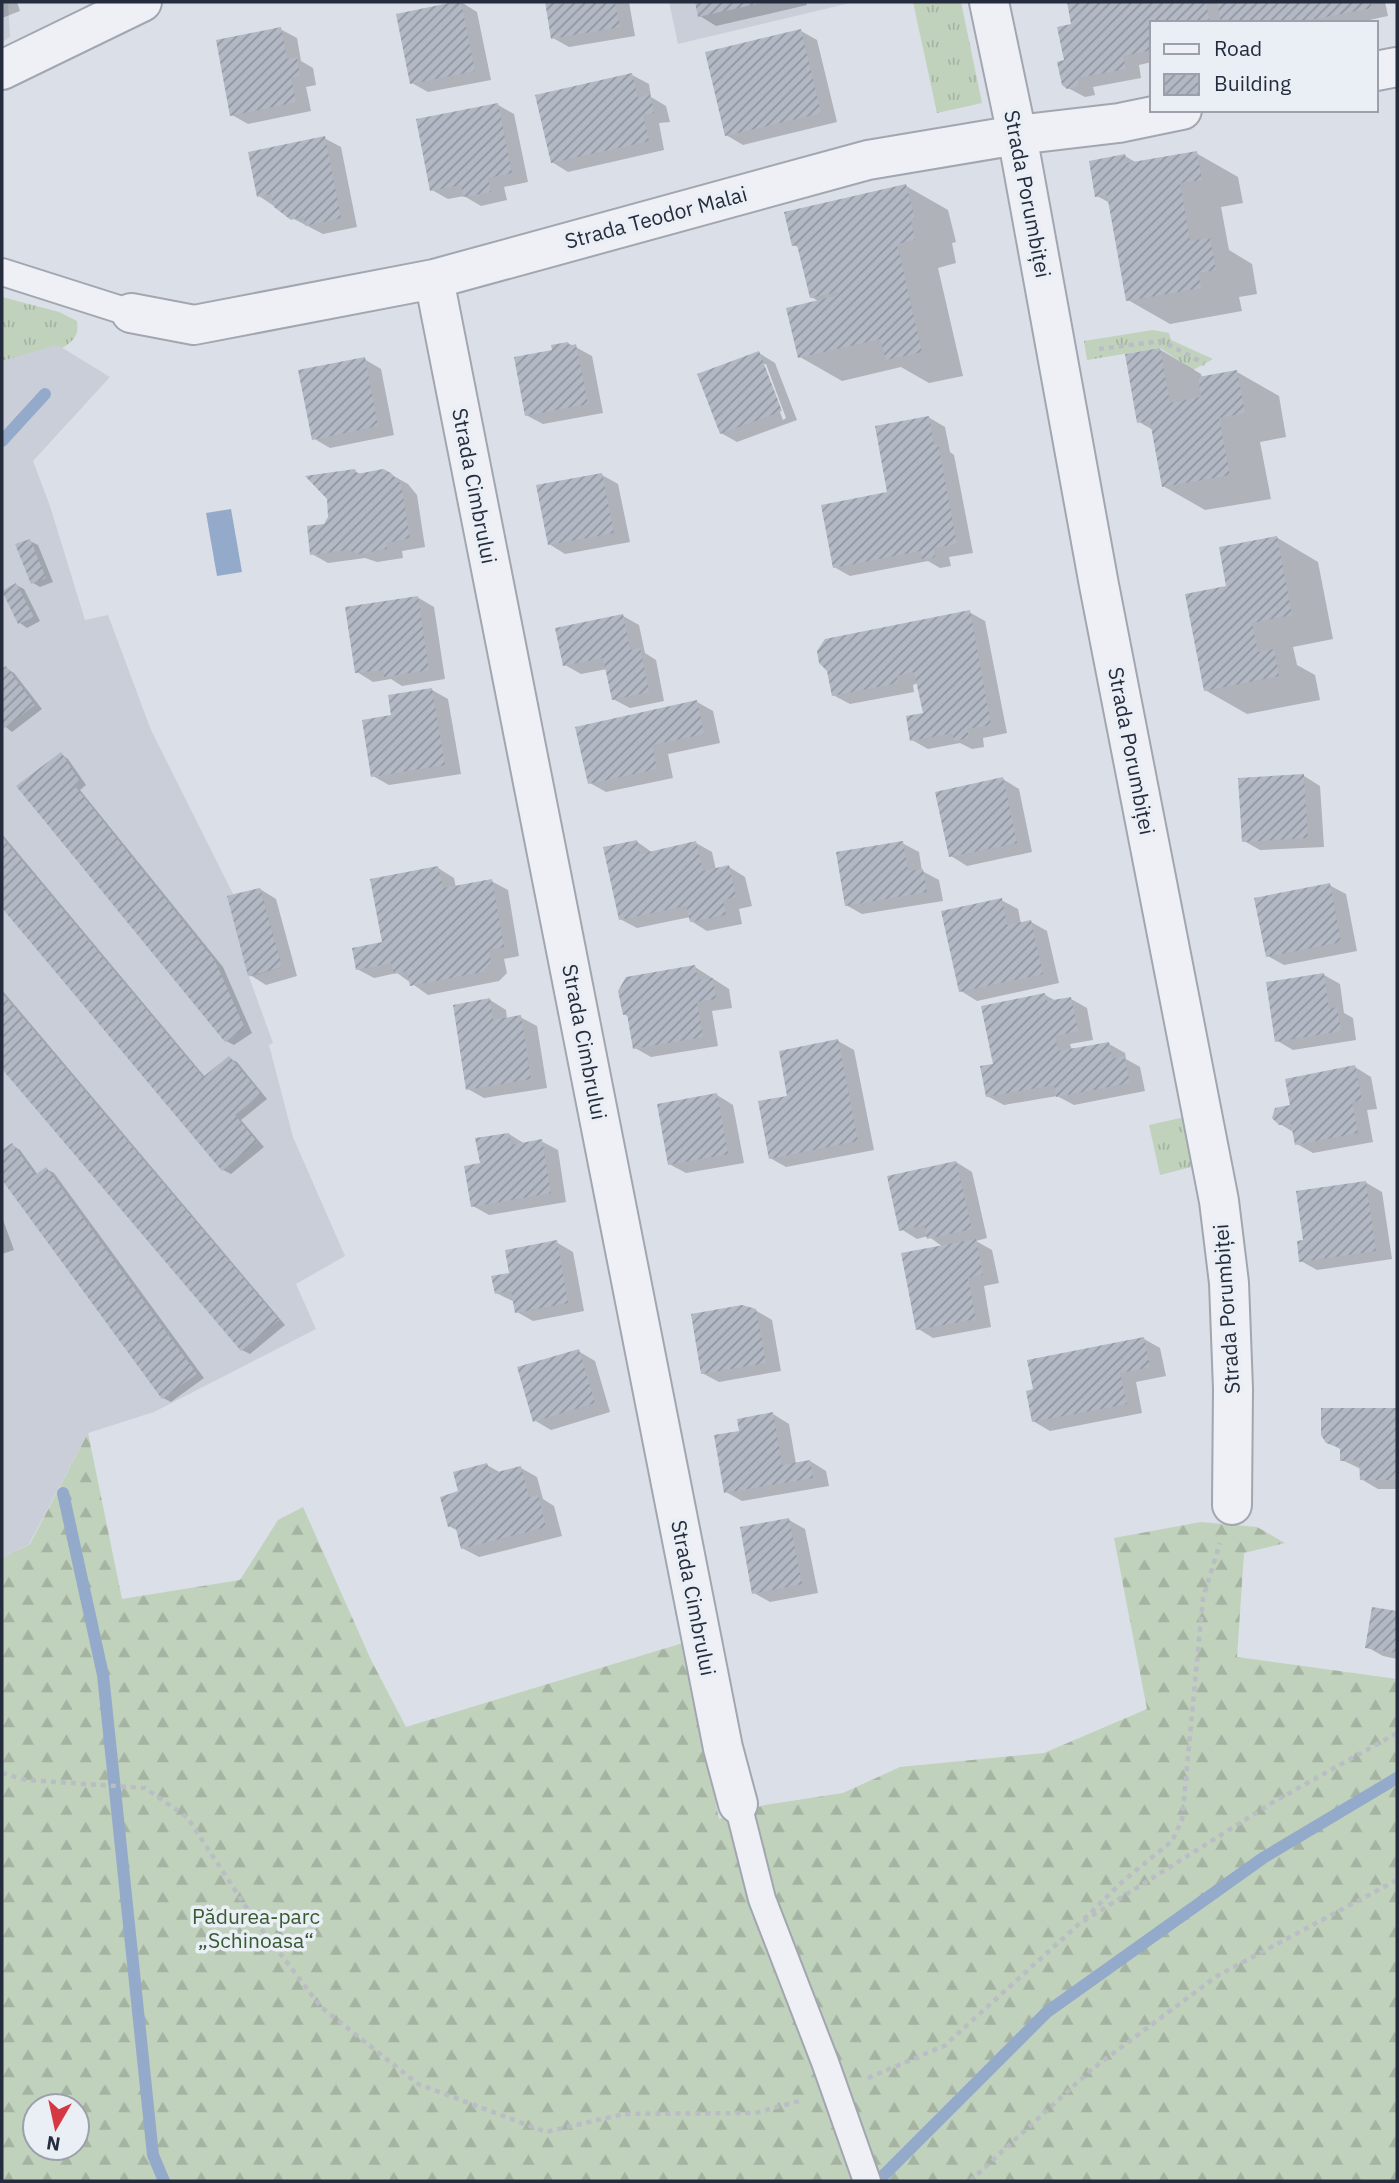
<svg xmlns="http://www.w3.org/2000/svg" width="1399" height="2183" font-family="'IBM Plex Sans',sans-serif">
<defs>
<pattern id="grass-tufts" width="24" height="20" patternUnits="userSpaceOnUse" patternTransform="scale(1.75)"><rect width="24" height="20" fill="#c0d1bc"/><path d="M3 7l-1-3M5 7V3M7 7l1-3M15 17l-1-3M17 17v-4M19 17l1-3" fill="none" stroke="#a5b4a2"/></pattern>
<pattern id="forest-firs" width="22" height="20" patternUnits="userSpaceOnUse" patternTransform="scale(1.75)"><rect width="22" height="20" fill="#c0d1bc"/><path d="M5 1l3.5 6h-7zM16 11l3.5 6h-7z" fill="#a5b4a2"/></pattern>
<pattern id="building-hatch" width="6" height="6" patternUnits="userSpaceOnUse" patternTransform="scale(1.75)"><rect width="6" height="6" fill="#b2b8c4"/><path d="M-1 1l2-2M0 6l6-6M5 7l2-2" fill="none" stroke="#9196a0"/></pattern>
</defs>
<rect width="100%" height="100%" fill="#dbdfe7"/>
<!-- built -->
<path fill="#c9ced9" d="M 2,2 L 8,2 L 10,37 L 2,42 Z
M 669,2 L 854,2 L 678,44 Z
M 56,344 L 110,377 L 33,461 L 50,506 L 85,620 L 108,615 L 151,730 L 233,894 L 260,888 L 282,967 L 249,977 L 273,1043 L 269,1045 L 293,1137 L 345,1256 L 296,1284 L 316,1329 L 154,1412 L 88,1433 L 29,1544 L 2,1558 L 2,361 Z"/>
<!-- grass -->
<path fill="url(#grass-tufts)" d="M 913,2 L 961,2 L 982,103 L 937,113 Z
M 2,297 L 59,312 L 77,321 C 79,336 74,341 62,348 L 56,345 L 2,361 Z
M 1153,330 L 1169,333 L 1171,340 L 1213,359 L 1193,370 L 1160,348 L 1087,360 L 1084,341 Z
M 1185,1117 L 1195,1166 L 1160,1175 L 1149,1125 Z"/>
<!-- forest -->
<path fill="url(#forest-firs)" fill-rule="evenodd" d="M 88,1433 L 122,1599 L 240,1580 L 278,1520 L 303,1507 L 371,1660 L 406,1727 L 683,1643 L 719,1819 L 765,1805 L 843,1793 L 900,1767 L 1044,1753 L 1147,1709 L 1114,1538 L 1201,1522 L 1257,1527 L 1285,1543 L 1244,1553 L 1237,1657 L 1397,1679 L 1397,2181 L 2,2181 L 2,1558 L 30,1544 ZM 35,2106 L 77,2106 L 77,2148 L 35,2148 Z"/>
<!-- water -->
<path fill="#93aaca" d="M 231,509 L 242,572 L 217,576 L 206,513 Z"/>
<!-- shadow -->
<path fill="#0003" fill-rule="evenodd" d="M 2,2 L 17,2 L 20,11 L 2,18 Z
M 461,2 L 477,12 L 491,80 L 428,92 L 412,83 Z
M 546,2 L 629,2 L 635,36 L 569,47 L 553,38 Z
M 697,2 L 806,2 L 807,5 L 716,26 L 700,16 Z
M 1069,2 L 1385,2 L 1388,16 L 1355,23 L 1152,23 L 1152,62 L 1139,65 L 1141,78 L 1093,87 L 1095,95 L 1085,97 L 1068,88 L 1066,61 L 1073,25 Z
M 280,29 L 297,38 L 301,61 L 313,68 L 316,85 L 306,87 L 311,111 L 248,124 L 232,115 Z
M 801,31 L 817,40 L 837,122 L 743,145 L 726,135 Z
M 632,75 L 649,84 L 651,97 L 666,106 L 670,122 L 659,123 L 664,150 L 568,172 L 552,162 Z
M 498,105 L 514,114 L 528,182 L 504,187 L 507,200 L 481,206 L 464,196 L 448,199 L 432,190 Z
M 324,138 L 341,147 L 357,227 L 323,234 L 292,218 L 259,196 Z
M 1196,153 L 1238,177 L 1243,203 L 1221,207 L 1229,250 L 1252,264 L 1257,294 L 1239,297 L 1242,311 L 1170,324 L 1128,300 L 1110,203 L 1097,196 L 1125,156 L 1137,163 Z
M 906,186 L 948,210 L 956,242 L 952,243 L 956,263 L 938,268 L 963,376 L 929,383 L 901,367 L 842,381 L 800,357 L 820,302 L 811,297 L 800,248 L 794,245 Z
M 568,343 L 592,356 L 603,413 L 543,424 L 526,415 L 554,352 Z
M 1159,349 L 1201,374 L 1202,378 L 1237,372 L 1279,396 L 1286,437 L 1260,442 L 1271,499 L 1205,510 L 1163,486 L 1153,430 L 1139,422 Z
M 759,353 L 775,363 L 797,420 L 737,442 L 721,433 ZM 762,364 L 766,364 L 786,418 L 783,420 Z
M 364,359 L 381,369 L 394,435 L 330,448 L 313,438 Z
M 928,417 L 945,427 L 950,452 L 954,455 L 973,553 L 949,557 L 951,566 L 940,568 L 928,561 L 850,576 L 834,567 L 889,494 Z
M 355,471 L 362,475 L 390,474 L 408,484 L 417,495 L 425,547 L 402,551 L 403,558 L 377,562 L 365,558 L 328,563 L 312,554 Z
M 602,475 L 618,484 L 630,542 L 565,554 L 549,544 Z
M 1276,537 L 1318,562 L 1333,639 L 1293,647 L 1297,665 L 1315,675 L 1320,700 L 1247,714 L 1205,690 L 1228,587 Z
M 30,541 L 38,545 L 53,582 L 40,587 L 33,583 Z
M 16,585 L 24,589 L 40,621 L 27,628 L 20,623 Z
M 417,597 L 434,607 L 445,679 L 402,686 L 391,679 L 373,682 L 357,672 Z
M 969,612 L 985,621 L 1007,733 L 983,738 L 984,747 L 972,749 L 960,743 L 928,749 L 912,740 L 925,715 L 918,683 L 913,685 L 914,692 L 850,704 L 833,695 Z
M 623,616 L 639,625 L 645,653 L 656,660 L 664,701 L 630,708 L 613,699 L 607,669 L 581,674 L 565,665 Z
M 6,668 L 14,673 L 42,709 L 12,732 L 2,724 L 2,672 Z
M 432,690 L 448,699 L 461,774 L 389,785 L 373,776 L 393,717 Z
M 697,702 L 713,711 L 720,743 L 668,754 L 673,778 L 606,792 L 590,783 Z
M 61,754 L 68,759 L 86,785 L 80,790 L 223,967 L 252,1033 L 234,1045 L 226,1041 L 18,787 Z
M 1304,776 L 1320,786 L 1324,847 L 1260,850 L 1244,841 Z
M 1003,779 L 1019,789 L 1032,852 L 967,866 L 951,856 Z
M 2,834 L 205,1077 L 229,1058 L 237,1062 L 267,1099 L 241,1120 L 264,1147 L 231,1174 L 223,1170 L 2,905 Z
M 636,841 L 653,853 L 696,843 L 712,852 L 716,870 L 729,867 L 745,877 L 752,906 L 739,909 L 742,924 L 707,931 L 691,921 L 690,917 L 637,928 L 620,919 Z
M 902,843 L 919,852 L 922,871 L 939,880 L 943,901 L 862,914 L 846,905 Z
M 438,868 L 454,878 L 456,888 L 491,881 L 508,890 L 519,956 L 504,959 L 507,973 L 499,981 L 428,995 L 397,973 L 374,978 L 357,969 L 384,944 Z
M 1329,885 L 1346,894 L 1357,951 L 1284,965 L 1268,956 Z
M 260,889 L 276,899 L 297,976 L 266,985 L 250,975 Z
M 1001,900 L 1018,909 L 1021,924 L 1031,922 L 1047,931 L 1059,983 L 977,1001 L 961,991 Z
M 695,967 L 729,989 L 732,1008 L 712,1011 L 718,1046 L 651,1057 L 635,1048 L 629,1017 L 624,1014 Z
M 1324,975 L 1340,984 L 1344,1013 L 1353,1018 L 1356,1040 L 1293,1050 L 1276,1040 Z
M 2,990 L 285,1325 L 250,1354 L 242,1350 L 2,1066 Z
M 1045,995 L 1056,1001 L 1071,999 L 1087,1008 L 1093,1040 L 1070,1044 L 1072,1051 L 1109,1044 L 1125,1053 L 1126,1059 L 1140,1067 L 1145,1091 L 1074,1105 L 1057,1096 L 1004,1105 L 987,1096 L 995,1066 Z
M 490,1000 L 506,1010 L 507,1019 L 520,1017 L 537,1026 L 547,1088 L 484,1098 L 468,1089 Z
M 838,1041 L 854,1050 L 874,1150 L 786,1167 L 770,1158 L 789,1097 Z
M 1355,1067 L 1371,1077 L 1377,1109 L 1367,1110 L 1373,1142 L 1313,1153 L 1297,1144 L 1295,1133 L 1280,1124 L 1292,1107 Z
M 717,1095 L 733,1105 L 744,1163 L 686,1173 L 669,1164 Z
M 509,1134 L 525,1144 L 541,1141 L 558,1150 L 566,1202 L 489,1215 L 473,1206 L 482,1165 Z
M 12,1145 L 20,1150 L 38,1175 L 46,1169 L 54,1173 L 204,1378 L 171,1402 L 163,1398 L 2,1177 L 2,1152 Z
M 956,1162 L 972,1172 L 987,1238 L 976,1241 L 992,1250 L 999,1283 L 984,1286 L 991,1327 L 933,1338 L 917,1328 L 943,1247 L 928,1236 L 917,1239 L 901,1229 Z
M 1365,1182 L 1382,1192 L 1392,1259 L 1317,1270 L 1301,1261 L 1305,1241 Z
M 2,1217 L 14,1250 L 2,1254 Z
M 556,1242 L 573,1252 L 584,1311 L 533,1321 L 517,1312 L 515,1302 L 496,1293 L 511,1275 Z
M 755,1310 L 772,1320 L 781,1371 L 719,1382 L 702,1373 Z
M 1144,1339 L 1160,1348 L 1166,1376 L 1136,1382 L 1142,1413 L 1050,1431 L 1033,1421 Z
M 578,1351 L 595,1361 L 610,1412 L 551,1430 L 534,1420 Z
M 1397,1409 L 1397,1489 L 1378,1489 L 1361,1479 L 1361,1469 L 1342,1460 L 1342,1450 L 1327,1442 L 1322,1410 Z
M 773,1414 L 789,1424 L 796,1464 L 810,1461 L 826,1471 L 829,1486 L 742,1501 L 726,1492 L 741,1432 Z
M 487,1465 L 501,1473 L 521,1468 L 537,1477 L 543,1499 L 554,1506 L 562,1536 L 479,1557 L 462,1548 L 458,1531 L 449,1526 L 460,1493 Z
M 789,1520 L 805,1529 L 818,1593 L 770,1602 L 754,1593 Z
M 1374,1609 L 1397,1613 L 1397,1659 L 1383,1656 L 1367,1647 Z"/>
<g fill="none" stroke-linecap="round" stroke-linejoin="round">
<!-- stream -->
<path stroke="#93aaca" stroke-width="12" d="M 2,441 L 45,394
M 63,1493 L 103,1675 L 153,2155 L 164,2181
M 878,2181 L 1047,2012 L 1263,1858 L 1397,1778"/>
</g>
<!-- building -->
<path fill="url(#building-hatch)" d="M 454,2 L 461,2 L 475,71 L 410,84 L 396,14 Z
M 545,2 L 615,2 L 620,27 L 551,39 Z
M 695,2 L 761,2 L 761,3 L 698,17 Z
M 1067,2 L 1206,2 L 1210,23 L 1152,23 L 1152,50 L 1123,56 L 1126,69 L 1077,78 L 1079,86 L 1067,89 L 1062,85 L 1057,62 L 1064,60 L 1057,27 L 1071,24 Z
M 1217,2 L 1371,2 L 1372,8 L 1295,23 L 1221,23 Z
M 281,27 L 287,59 L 297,57 L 300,76 L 291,78 L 296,102 L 230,116 L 216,40 Z
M 801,29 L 821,113 L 725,136 L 705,52 Z
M 632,73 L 638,98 L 650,94 L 654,113 L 643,115 L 649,141 L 551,163 L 535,95 Z
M 498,103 L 512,173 L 488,178 L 491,192 L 463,197 L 461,185 L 430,191 L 416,119 Z
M 325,136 L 341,218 L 305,226 L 304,216 L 291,220 L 274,207 L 271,194 L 257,197 L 248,152 Z
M 1197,151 L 1202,180 L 1180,183 L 1190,241 L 1210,238 L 1216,270 L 1198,273 L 1201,288 L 1126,301 L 1107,195 L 1095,197 L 1089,161 L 1125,154 L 1127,163 Z
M 906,184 L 915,219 L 911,220 L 915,240 L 897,244 L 922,352 L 886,360 L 880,339 L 798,358 L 786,308 L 839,295 L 838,292 L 810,298 L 797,245 L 792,246 L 784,212 Z
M 568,342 L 569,346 L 576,344 L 588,404 L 525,416 L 514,357 L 552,350 L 551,345 Z
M 1160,348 L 1170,403 L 1201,397 L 1198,377 L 1237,370 L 1245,413 L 1219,418 L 1230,475 L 1162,487 L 1150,421 L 1137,423 L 1125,354 Z
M 759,351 L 782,411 L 720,434 L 697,374 Z
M 365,357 L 378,426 L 312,440 L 298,370 Z
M 929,416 L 934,445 L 938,444 L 957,544 L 934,548 L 935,557 L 922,560 L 920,551 L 833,568 L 821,505 L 887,492 L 875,426 Z
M 355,469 L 357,474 L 383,469 L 391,473 L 401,484 L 410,538 L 386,543 L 387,549 L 359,554 L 348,550 L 310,555 L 307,526 L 324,524 L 328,517 L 327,499 L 305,476 Z
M 602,473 L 614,533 L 548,545 L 536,485 Z
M 1277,536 L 1292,615 L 1252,623 L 1258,652 L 1274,649 L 1279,676 L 1204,691 L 1185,594 L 1226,586 L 1219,547 Z
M 30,539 L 46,578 L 31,584 L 15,544 Z
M 16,583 L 34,617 L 18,624 L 2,591 Z
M 418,596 L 429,670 L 384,677 L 383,670 L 355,673 L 345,607 Z
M 970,610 L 991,725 L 967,729 L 969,738 L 954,741 L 952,733 L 910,741 L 906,716 L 923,713 L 914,672 L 897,676 L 898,683 L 832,696 L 827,671 L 819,663 L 817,651 L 825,639 Z
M 623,614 L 630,650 L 640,648 L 649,692 L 612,700 L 603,658 L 563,666 L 555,628 Z
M 6,666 L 35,705 L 3,729 L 2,669 Z
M 432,688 L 445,765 L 371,777 L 362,720 L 391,715 L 388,695 Z
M 697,700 L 704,734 L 652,745 L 657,769 L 588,784 L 575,727 Z
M 61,752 L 79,780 L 74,785 L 215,961 L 245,1028 L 225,1042 L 16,786 Z
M 1304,774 L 1308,838 L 1242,842 L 1238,778 Z
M 1003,777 L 1017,843 L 949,857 L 935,792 Z
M 2,837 L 203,1077 L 229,1056 L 261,1094 L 235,1115 L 257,1142 L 222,1171 L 2,908 Z
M 637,840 L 640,854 L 696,841 L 703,871 L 729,865 L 736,897 L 723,900 L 726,915 L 690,922 L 686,906 L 619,920 L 603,847 Z
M 903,841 L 908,871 L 923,869 L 927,892 L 845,906 L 836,852 Z
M 438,866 L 443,888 L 492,879 L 504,947 L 489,950 L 491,963 L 482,972 L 410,986 L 407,971 L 394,974 L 391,963 L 356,970 L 352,948 L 382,942 L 370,879 Z
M 1330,883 L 1341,942 L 1266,957 L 1254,898 Z
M 260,888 L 282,967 L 248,976 L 227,896 Z
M 1002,898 L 1007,925 L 1031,920 L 1043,974 L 959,992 L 941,911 Z
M 695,965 L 698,980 L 713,978 L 716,999 L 697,1002 L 703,1037 L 633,1049 L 627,1014 L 623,1015 L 618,991 L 626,977 Z
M 1324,973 L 1329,1009 L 1337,1007 L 1341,1031 L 1275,1042 L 1266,982 Z
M 2,993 L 279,1320 L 241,1351 L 2,1069 Z
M 1045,993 L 1047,1001 L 1071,997 L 1078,1031 L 1055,1036 L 1058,1051 L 1109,1042 L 1112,1059 L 1124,1056 L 1130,1083 L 1056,1097 L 1054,1085 L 986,1097 L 980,1066 L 993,1064 L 981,1006 Z
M 490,998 L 493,1020 L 521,1015 L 531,1079 L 466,1090 L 453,1005 Z
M 838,1039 L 858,1141 L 769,1159 L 758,1101 L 787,1096 L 779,1051 Z
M 1355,1065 L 1362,1100 L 1352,1102 L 1358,1133 L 1295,1145 L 1291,1124 L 1279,1125 L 1272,1118 L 1275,1108 L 1290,1105 L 1285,1079 Z
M 717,1093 L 728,1154 L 668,1165 L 657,1104 Z
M 509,1133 L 511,1145 L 542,1139 L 551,1193 L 471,1207 L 464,1166 L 480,1163 L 475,1138 Z
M 12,1143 L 35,1175 L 46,1167 L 197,1374 L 162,1399 L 2,1180 L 2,1150 Z
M 956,1161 L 972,1229 L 927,1239 L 924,1225 L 899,1231 L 887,1176 Z
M 1366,1181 L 1376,1251 L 1299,1262 L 1297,1241 L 1303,1240 L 1296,1191 Z
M 976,1239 L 983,1275 L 968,1278 L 976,1319 L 916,1330 L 901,1253 Z
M 557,1240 L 568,1303 L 515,1313 L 511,1291 L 495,1294 L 491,1276 L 509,1273 L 505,1250 Z
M 742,1305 L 756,1309 L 766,1363 L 701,1374 L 691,1314 Z
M 1144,1337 L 1150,1367 L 1120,1373 L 1127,1404 L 1032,1422 L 1026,1391 L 1033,1389 L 1027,1360 Z
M 579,1349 L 595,1403 L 533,1422 L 517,1367 Z
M 1321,1408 L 1397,1408 L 1397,1480 L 1360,1480 L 1359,1460 L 1340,1461 L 1340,1448 L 1326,1443 L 1321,1435 Z
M 773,1412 L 782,1465 L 810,1460 L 813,1478 L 724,1493 L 714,1435 L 739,1431 L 737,1419 Z
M 487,1463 L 490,1474 L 521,1466 L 529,1497 L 538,1495 L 546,1527 L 461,1549 L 455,1525 L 448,1527 L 440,1497 L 458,1491 L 453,1472 Z
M 789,1518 L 802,1584 L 752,1594 L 740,1527 Z
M 1372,1607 L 1397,1611 L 1397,1653 L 1365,1648 Z"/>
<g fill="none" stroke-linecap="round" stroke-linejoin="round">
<defs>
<path id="lane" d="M 2,272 L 131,313
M 738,1804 L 762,1899 L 825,2062 L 867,2181"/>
<path id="street" d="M 989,2 L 1017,135 L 1099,585 L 1219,1201 L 1229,1283 L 1233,1389 L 1232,1505
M 2,70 L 142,2
M 1376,71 L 1397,67
M 434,279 L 723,1748 L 738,1804
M 131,313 L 194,325 L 434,279 L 868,160 L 1017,135 L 1119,123 L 1182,110"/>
</defs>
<!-- lane casing -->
<use href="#lane" stroke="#a1a6b1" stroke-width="30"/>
<!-- street casing -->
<use href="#street" stroke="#a1a6b1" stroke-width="42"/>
<!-- path -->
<path stroke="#babdc5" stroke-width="4.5" stroke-dasharray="5 5" stroke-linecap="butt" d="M 1099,349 L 1162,341 L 1205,364
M 2,1773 L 26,1780 L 145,1788 L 187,1817 L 256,1922 L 321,2007 L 418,2084 L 546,2132 L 624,2114 L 755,2113 L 803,2100
M 1084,1919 L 1122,1882 L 1172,1841 L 1182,1820 L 1203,1598 L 1220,1543
M 868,2078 L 944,2046 L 1079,1924 L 1275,1801 L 1397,1733
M 970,2181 L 1092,2069 L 1217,1976 L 1397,1880"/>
<!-- lane -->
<use href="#lane" stroke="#eef0f5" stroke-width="26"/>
<!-- street -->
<use href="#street" stroke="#eef0f5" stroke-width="38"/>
</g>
<g text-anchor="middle" stroke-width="7" stroke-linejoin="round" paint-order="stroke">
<!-- street labels -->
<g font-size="21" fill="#252c3d" stroke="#eaeef5">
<text transform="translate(1027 194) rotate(79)" y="7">Strada Porumbiței</text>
<text transform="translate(656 218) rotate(-15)" y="7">Strada Teodor Malai</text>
<text transform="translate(474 486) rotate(79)" y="7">Strada Cimbrului</text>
<text transform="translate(1131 751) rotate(79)" y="7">Strada Porumbiței</text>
<text transform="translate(584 1042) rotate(79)" y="7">Strada Cimbrului</text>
<text transform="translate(1227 1309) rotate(-94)" y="7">Strada Porumbiței</text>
<text transform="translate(693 1598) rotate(79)" y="7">Strada Cimbrului</text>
</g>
<!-- park labels -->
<g font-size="21" fill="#365a31" stroke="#eaeef5">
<text x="256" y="1924">Pădurea-parc<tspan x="256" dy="24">„Schinoasa“</tspan></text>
</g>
</g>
<!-- border -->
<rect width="1399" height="2183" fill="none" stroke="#252c3d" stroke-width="7"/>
<!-- legend -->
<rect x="1150" y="21" width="228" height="91" fill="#eaeef5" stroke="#9ba0ab" stroke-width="2"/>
<rect x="1164" y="44" width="35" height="10" fill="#eef0f5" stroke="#9ba0ab" stroke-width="2"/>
<text x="1214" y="56" font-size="21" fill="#252c3d">Road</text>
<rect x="1164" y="74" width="35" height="21" fill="url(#building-hatch)" stroke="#9ba0ab" stroke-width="2"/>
<text x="1214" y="91" font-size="21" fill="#252c3d">Building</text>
<!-- north arrow -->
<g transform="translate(56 2127) rotate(189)"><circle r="33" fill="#eaeef5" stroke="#9ba0ab" stroke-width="2"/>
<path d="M0-5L12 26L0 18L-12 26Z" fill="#d53743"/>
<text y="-10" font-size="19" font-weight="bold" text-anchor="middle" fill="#252c3d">N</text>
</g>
</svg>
